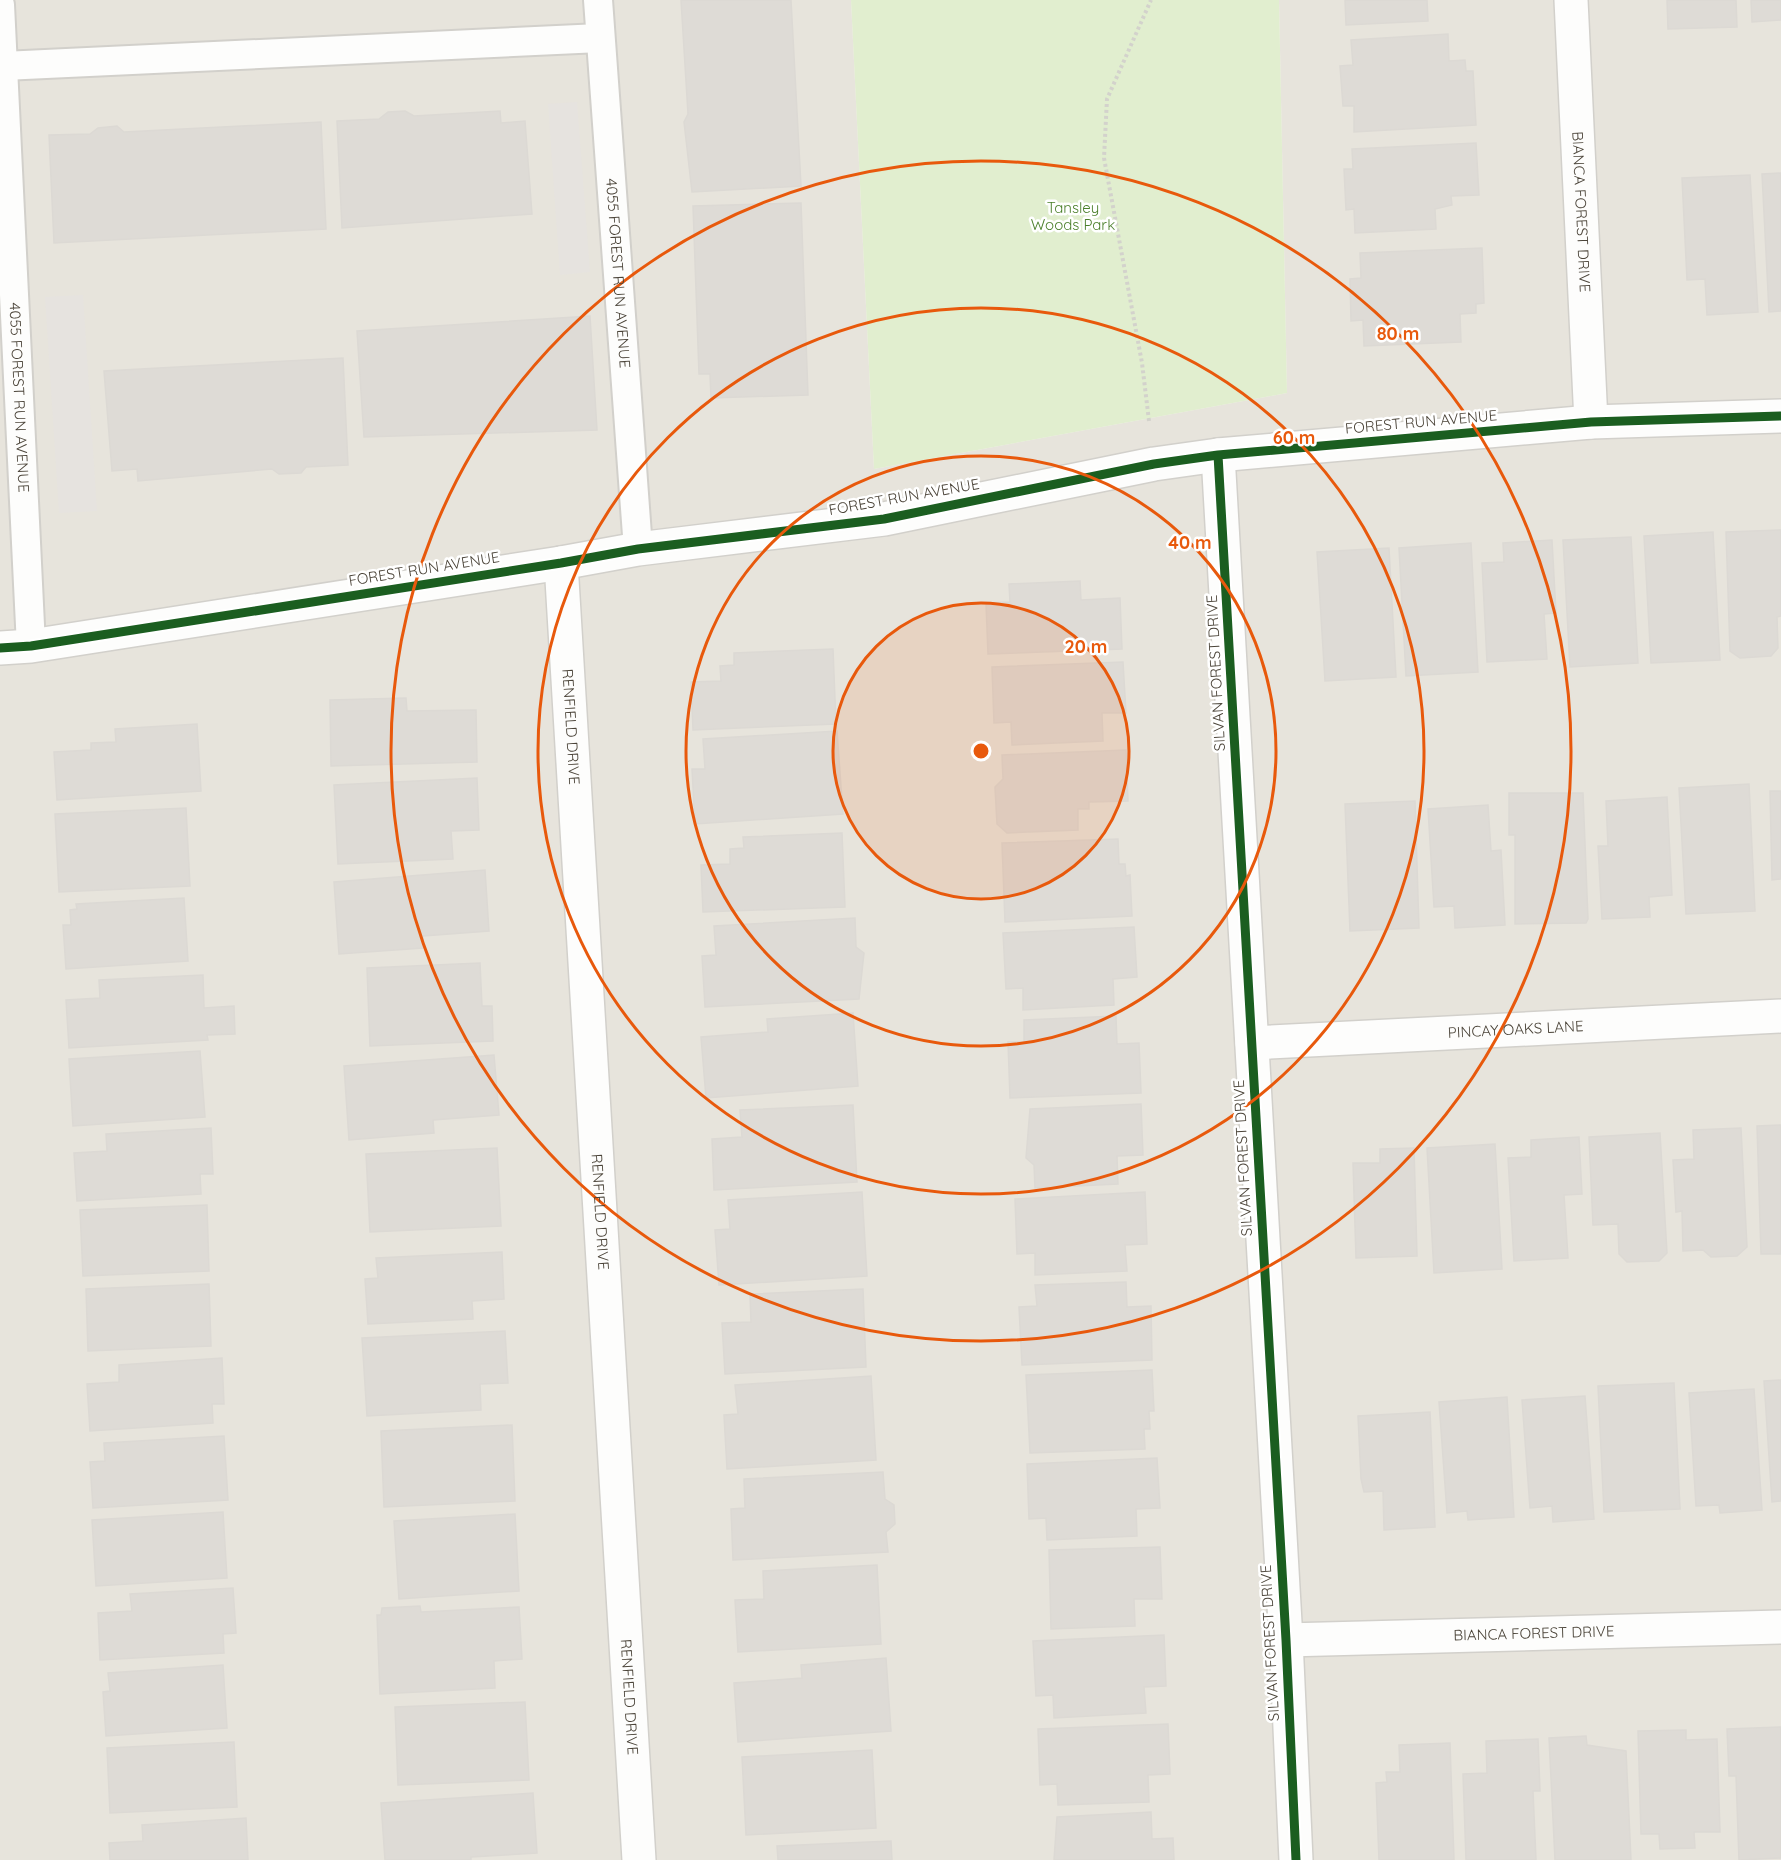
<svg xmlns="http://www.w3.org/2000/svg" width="1781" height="1860" font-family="Quicksand,sans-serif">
<rect width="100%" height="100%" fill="#f4f2ee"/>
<!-- residential -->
<path fill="#e7e4dc" d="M 0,0 L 851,0 L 874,469 L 1287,393 L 1279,0 L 1781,0 L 1781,1860 L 0,1860 Z"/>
<!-- green -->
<path fill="#e1eecf" d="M 851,0 L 1279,0 L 1287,393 L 874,469 Z"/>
<!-- parking -->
<path fill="#e6e3df" d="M 577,102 L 590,272 L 560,275 L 548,104 Z
M 83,295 L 97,511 L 59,513 L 45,297 Z"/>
<!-- building -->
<path fill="#dedbd6" stroke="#dcd9d4" stroke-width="1.5" d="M 681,0 L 791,0 L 801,186 L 692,192 L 684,122 L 688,114 Z
M 1345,0 L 1427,0 L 1428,21 L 1346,25 Z
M 1667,0 L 1736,0 L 1737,27 L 1668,29 Z
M 1751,0 L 1781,0 L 1781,20 L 1752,22 Z
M 1448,34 L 1449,61 L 1465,60 L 1466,71 L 1473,71 L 1476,125 L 1354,132 L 1354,106 L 1343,106 L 1340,66 L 1353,65 L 1351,40 Z
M 405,111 L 414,116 L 500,111 L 501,123 L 525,121 L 532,214 L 342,228 L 337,121 L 379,119 L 388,112 Z
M 321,122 L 326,229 L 54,243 L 49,135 L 90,134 L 98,128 L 117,126 L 124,132 Z
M 1476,143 L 1479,195 L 1451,196 L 1452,205 L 1435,209 L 1436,229 L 1355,233 L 1354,209 L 1346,210 L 1344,169 L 1353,169 L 1352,149 Z
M 1781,173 L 1781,311 L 1769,312 L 1762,174 Z
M 1750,175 L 1758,312 L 1707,315 L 1705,279 L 1687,280 L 1682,178 Z
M 801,203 L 808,395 L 711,398 L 710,374 L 699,374 L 693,206 Z
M 1482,248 L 1484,303 L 1476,304 L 1476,313 L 1460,314 L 1461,342 L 1364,346 L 1363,320 L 1351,321 L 1350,279 L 1361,278 L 1360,253 Z
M 590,316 L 597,430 L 364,437 L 357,331 Z
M 343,358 L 348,465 L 306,467 L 301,473 L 279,474 L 272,469 L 138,481 L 137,469 L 112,471 L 104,371 Z
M 1781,530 L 1781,616 L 1777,617 L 1778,648 L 1771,656 L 1740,658 L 1730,651 L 1726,532 Z
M 1713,532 L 1720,660 L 1651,663 L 1644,536 Z
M 1631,537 L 1638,663 L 1570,667 L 1563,540 Z
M 1552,540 L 1556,613 L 1544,614 L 1547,659 L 1487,662 L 1482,563 L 1504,562 L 1503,543 Z
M 1471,543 L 1478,672 L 1406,676 L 1399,548 Z
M 1389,548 L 1396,677 L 1325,681 L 1317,552 Z
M 1080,581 L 1081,600 L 1120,598 L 1122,649 L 988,654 L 986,603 L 1010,602 L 1009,584 Z
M 833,649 L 836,724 L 693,730 L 691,682 L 721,681 L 720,666 L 734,665 L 734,653 Z
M 1123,662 L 1126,713 L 1102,713 L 1103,741 L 1012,745 L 1011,722 L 994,723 L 992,667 Z
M 406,698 L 407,711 L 476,710 L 477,762 L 331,766 L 330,700 Z
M 197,724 L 201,791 L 57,800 L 54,752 L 91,750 L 91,743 L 116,742 L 115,729 Z
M 837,731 L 843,814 L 695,824 L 692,769 L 705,769 L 703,739 Z
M 1126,750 L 1128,801 L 1089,802 L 1089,809 L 1078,809 L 1078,830 L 1007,833 L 997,824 L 995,787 L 1003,779 L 1002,755 Z
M 477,778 L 479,830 L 451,831 L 453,859 L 338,864 L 334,785 Z
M 1749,784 L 1755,911 L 1686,914 L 1679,788 Z
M 1770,791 L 1781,791 L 1781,879 L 1772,880 Z
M 1509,793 L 1583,793 L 1588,919 L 1586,923 L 1515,924 L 1515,835 L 1509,835 Z
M 1667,797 L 1672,895 L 1649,897 L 1650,917 L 1602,919 L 1598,846 L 1608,846 L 1606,801 Z
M 1415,801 L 1419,928 L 1350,931 L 1345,804 Z
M 1488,805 L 1491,851 L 1501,850 L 1505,925 L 1455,928 L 1454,906 L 1434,907 L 1428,809 Z
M 186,808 L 190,886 L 59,892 L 55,814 Z
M 842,833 L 845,907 L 703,912 L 701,865 L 730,864 L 730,849 L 744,848 L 743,837 Z
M 1118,839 L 1119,864 L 1125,864 L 1126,876 L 1130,875 L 1132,916 L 1005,922 L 1002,843 Z
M 485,870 L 489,931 L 423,936 L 423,948 L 339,954 L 334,882 Z
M 184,898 L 188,961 L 66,969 L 63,925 L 71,925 L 70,910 L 77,909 L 76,904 Z
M 855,918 L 856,947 L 864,953 L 859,999 L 705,1007 L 702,956 L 716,955 L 714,926 Z
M 1134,927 L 1137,977 L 1113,979 L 1114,1005 L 1023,1010 L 1023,988 L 1006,989 L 1003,933 Z
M 480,963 L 482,1006 L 492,1006 L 493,1041 L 370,1046 L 367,968 Z
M 203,975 L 204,1008 L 234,1006 L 235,1034 L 207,1035 L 208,1040 L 69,1048 L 66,1000 L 100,998 L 99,980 Z
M 853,1013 L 858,1086 L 706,1098 L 701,1037 L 768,1032 L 767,1019 Z
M 1116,1016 L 1117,1044 L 1139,1043 L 1141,1093 L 1010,1098 L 1008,1042 L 1024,1042 L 1024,1020 Z
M 200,1051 L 205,1117 L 73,1126 L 69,1059 Z
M 494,1055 L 499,1115 L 433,1120 L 434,1133 L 349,1140 L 344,1066 Z
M 1141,1104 L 1143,1155 L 1117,1156 L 1118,1184 L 1035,1188 L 1034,1165 L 1026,1158 L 1030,1109 Z
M 853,1105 L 857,1182 L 714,1190 L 712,1139 L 742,1137 L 740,1110 Z
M 1781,1125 L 1781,1254 L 1761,1254 L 1757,1126 Z
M 211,1128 L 213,1174 L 200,1174 L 201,1194 L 77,1201 L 74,1153 L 107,1151 L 106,1134 Z
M 1741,1128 L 1747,1247 L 1737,1256 L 1711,1257 L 1703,1250 L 1683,1251 L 1682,1211 L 1676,1212 L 1673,1160 L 1694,1159 L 1693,1130 Z
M 1660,1133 L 1667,1253 L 1659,1261 L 1627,1262 L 1619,1254 L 1618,1224 L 1593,1225 L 1589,1137 Z
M 1579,1137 L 1582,1194 L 1564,1195 L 1568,1258 L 1514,1261 L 1508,1158 L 1531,1157 L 1531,1140 Z
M 1495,1144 L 1502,1269 L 1434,1273 L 1427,1148 Z
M 497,1148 L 501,1226 L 370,1232 L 366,1154 Z
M 1414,1148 L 1417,1256 L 1356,1258 L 1353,1163 L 1380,1163 L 1380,1149 Z
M 862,1192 L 867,1276 L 719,1285 L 715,1230 L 730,1229 L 728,1200 Z
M 1145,1192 L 1147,1244 L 1125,1245 L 1127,1271 L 1035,1275 L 1035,1253 L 1017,1254 L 1015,1199 Z
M 207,1205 L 209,1271 L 83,1276 L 80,1210 Z
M 502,1252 L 504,1299 L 472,1301 L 473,1319 L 368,1324 L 365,1279 L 378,1278 L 376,1258 Z
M 1126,1282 L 1127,1307 L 1151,1306 L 1152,1360 L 1022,1365 L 1019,1307 L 1037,1306 L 1035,1285 Z
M 209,1284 L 211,1346 L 88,1351 L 86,1289 Z
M 863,1289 L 866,1367 L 725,1374 L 722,1323 L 751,1322 L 750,1294 Z
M 505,1331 L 508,1383 L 480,1384 L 481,1410 L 367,1416 L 362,1338 Z
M 222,1358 L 224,1404 L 212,1404 L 213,1423 L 90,1431 L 87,1384 L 119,1382 L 119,1365 Z
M 1152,1370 L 1154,1411 L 1149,1411 L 1150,1429 L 1144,1429 L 1145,1449 L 1030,1453 L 1026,1375 Z
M 871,1376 L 876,1460 L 727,1469 L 724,1415 L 738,1414 L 735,1385 Z
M 1781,1380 L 1781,1501 L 1772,1502 L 1764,1381 Z
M 1674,1383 L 1680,1509 L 1604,1512 L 1598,1386 Z
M 1754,1389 L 1762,1510 L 1720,1513 L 1719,1505 L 1696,1506 L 1689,1393 Z
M 1585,1396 L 1594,1519 L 1553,1522 L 1552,1506 L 1530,1508 L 1522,1400 Z
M 1507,1397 L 1514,1517 L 1468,1520 L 1467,1511 L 1447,1513 L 1439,1402 Z
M 1430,1412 L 1435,1527 L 1384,1530 L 1383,1491 L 1364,1492 L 1361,1479 L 1358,1416 Z
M 512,1425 L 515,1501 L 384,1507 L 381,1431 Z
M 224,1436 L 228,1500 L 93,1508 L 90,1462 L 105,1461 L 104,1443 Z
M 1157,1458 L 1160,1508 L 1136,1509 L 1137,1536 L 1047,1540 L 1046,1518 L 1029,1519 L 1027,1464 Z
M 883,1472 L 885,1499 L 894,1505 L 895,1524 L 886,1532 L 888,1552 L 733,1560 L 731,1509 L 745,1508 L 744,1479 Z
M 223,1512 L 227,1578 L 96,1586 L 92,1520 Z
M 515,1514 L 519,1591 L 399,1599 L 394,1521 Z
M 1160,1547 L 1162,1599 L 1134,1599 L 1135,1626 L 1051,1629 L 1049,1550 Z
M 877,1565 L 881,1644 L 738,1652 L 735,1600 L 764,1599 L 763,1571 Z
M 233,1588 L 236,1633 L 223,1634 L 224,1653 L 100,1660 L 98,1613 L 132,1611 L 130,1594 Z
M 420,1606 L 421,1612 L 519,1607 L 522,1659 L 494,1661 L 495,1688 L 380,1694 L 377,1615 L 381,1615 L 382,1608 Z
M 1164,1635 L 1166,1686 L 1144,1687 L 1146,1713 L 1054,1718 L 1053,1695 L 1036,1696 L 1033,1641 Z
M 886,1658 L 891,1731 L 738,1742 L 734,1683 L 802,1678 L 801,1665 Z
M 223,1665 L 227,1728 L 106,1736 L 103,1692 L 110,1691 L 108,1673 Z
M 525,1702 L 529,1780 L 398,1785 L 395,1707 Z
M 1168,1724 L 1170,1774 L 1148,1775 L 1149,1802 L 1058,1805 L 1057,1784 L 1040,1785 L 1038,1729 Z
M 1781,1727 L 1781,1858 L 1739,1860 L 1736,1776 L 1729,1776 L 1727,1729 Z
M 1686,1730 L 1686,1740 L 1717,1739 L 1720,1832 L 1694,1832 L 1695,1848 L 1660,1849 L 1659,1834 L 1641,1834 L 1638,1731 Z
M 1586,1736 L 1587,1745 L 1626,1751 L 1631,1860 L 1555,1860 L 1549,1738 Z
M 1538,1739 L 1540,1791 L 1533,1791 L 1536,1860 L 1466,1860 L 1463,1774 L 1487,1773 L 1486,1741 Z
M 234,1742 L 237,1807 L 110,1813 L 107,1748 Z
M 1450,1743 L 1454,1860 L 1379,1860 L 1376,1783 L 1387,1782 L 1386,1772 L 1400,1772 L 1399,1745 Z
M 872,1750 L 876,1828 L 746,1835 L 742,1757 Z
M 533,1793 L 537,1853 L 471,1857 L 471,1860 L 385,1860 L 381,1803 Z
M 1151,1812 L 1152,1839 L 1173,1838 L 1174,1860 L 1054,1860 L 1057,1817 Z
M 246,1818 L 248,1860 L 110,1860 L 109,1843 L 143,1841 L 142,1825 Z
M 891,1841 L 892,1860 L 778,1860 L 777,1846 Z"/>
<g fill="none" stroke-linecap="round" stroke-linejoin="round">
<defs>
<g id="lane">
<path id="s1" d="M 598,0 L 638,549"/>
<path id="s2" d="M 0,5 L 31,646"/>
<path d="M 3,66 L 600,38"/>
</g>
<g id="street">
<path id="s3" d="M 1571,0 L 1591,422"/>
<path d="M 1218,455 L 1286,1640 L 1296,1860"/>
<path id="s4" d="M 561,563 L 639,1860"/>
<path d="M 0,648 L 31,646 L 561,563 L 638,549 L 884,519 L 1154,464 L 1218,455 L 1591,422 L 1781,416"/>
<path id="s5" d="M 1252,1043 L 1781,1016"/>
<path id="s6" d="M 1286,1640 L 1781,1627"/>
</g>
</defs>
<!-- lane casing -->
<use href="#lane" stroke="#d2d0cb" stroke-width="32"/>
<!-- street casing -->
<use href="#street" stroke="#d2d0cb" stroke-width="36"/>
<!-- path -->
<path stroke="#d3d2cc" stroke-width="4" stroke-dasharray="3 3" stroke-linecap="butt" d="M 1149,421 L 1142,363 L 1104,158 L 1107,99 L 1151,0"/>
<!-- lane -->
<use href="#lane" stroke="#fdfdfc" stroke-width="28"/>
<!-- street -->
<use href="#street" stroke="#fdfdfc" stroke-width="33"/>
<defs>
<path id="cycleway" d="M 1218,455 L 1286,1640 L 1296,1860
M 0,648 L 31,646 L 561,563 L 638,549 L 884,519 L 1154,464 L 1218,455 L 1591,422 L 1781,416"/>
</defs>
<!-- cycleway casing -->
<use href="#cycleway" stroke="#fff" stroke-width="13"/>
<!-- cycleway -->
<use href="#cycleway" stroke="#1b5e20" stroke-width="9"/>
</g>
<!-- distance rings -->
<circle cx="981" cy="751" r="148" fill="#e8590c" fill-opacity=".12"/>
<g fill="none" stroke="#e8590c" stroke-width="3">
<circle cx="981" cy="751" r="148"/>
<circle cx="981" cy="751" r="295"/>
<circle cx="981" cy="751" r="443"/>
<circle cx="981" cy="751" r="590"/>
</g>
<g text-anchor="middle" stroke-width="5" stroke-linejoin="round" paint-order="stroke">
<!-- park labels -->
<g font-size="15" fill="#4a7f2a" stroke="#fff">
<text x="1073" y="213">Tansley<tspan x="1073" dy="17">Woods Park</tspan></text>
</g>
<!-- street labels -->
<g font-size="15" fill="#4b4439" stroke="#fff">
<text dy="5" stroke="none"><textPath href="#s3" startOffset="212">BIANCA FOREST DRIVE</textPath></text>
<text dy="5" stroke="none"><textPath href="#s1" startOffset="274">4055 FOREST RUN AVENUE</textPath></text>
<text dy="5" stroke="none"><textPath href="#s2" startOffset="393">4055 FOREST RUN AVENUE</textPath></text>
<text transform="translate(1421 422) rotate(-5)" y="5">FOREST RUN AVENUE</text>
<text transform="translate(904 497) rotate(-10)" y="5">FOREST RUN AVENUE</text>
<text transform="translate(424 569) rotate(-9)" y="5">FOREST RUN AVENUE</text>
<text transform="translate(1216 673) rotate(-93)" y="5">SILVAN FOREST DRIVE</text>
<text dy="5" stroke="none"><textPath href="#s4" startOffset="164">RENFIELD DRIVE</textPath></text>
<text dy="5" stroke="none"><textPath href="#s5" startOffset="264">PINCAY OAKS LANE</textPath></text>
<text transform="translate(1243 1158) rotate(-93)" y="5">SILVAN FOREST DRIVE</text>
<text dy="5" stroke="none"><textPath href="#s4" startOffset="650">RENFIELD DRIVE</textPath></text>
<text dy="5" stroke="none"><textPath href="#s6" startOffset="248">BIANCA FOREST DRIVE</textPath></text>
<text transform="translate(1270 1643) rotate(-93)" y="5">SILVAN FOREST DRIVE</text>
<text dy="5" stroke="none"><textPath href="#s4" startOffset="1136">RENFIELD DRIVE</textPath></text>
</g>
</g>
<circle cx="981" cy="751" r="9" fill="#e8590c" stroke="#fff" stroke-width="3"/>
<g font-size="18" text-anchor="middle" font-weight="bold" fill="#e8590c" stroke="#fff" stroke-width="5" stroke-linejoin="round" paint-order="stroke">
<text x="1398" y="340">80 m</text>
<text x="1294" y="444">60 m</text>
<text x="1190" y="549">40 m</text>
<text x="1086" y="653">20 m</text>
</g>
</svg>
